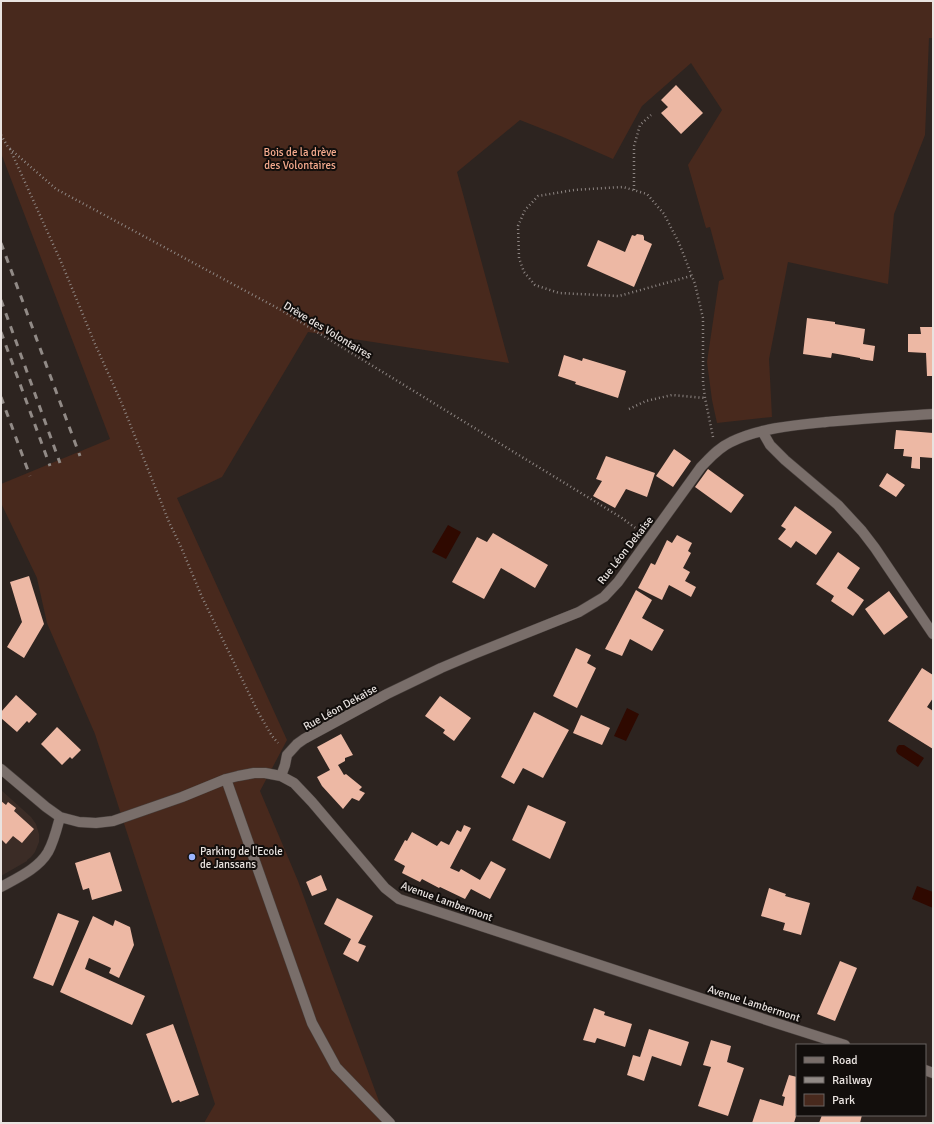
<svg xmlns="http://www.w3.org/2000/svg" width="934" height="1124" font-family="Signika,sans-serif">
<rect width="100%" height="100%" fill="#2d2420"/>
<!-- built -->
<path fill="#3b2c26" d="M 1,790 L 31,817 L 36,824 L 39,834 L 39,842 L 35,852 L 31,857 L 27,860 L 27,861 L 1,876 Z"/>
<!-- green -->
<path fill="#48291d" d="M 1,1 L 933,1 L 933,38 L 929,38 L 925,135 L 894,214 L 888,284 L 788,262 L 769,359 L 772,417 L 717,423 L 712,400 L 707,362 L 719,281 L 724,279 L 710,227 L 706,228 L 688,165 L 722,110 L 691,63 L 642,106 L 613,159 L 563,137 L 520,120 L 457,172 L 509,363 L 308,332 L 222,477 L 177,498 L 287,740 L 260,791 L 298,881 L 387,1123 L 204,1123 L 215,1104 L 95,734 L 47,623 L 37,578 L 1,503 L 1,484 L 110,439 L 1,153 Z"/>
<!-- water -->
<path fill="#2f0900" d="M 448,525 L 461,532 L 446,559 L 432,552 Z
M 627,708 L 639,714 L 626,741 L 614,736 Z
M 899,745 L 904,745 L 924,758 L 918,767 L 898,754 L 896,751 L 897,747 Z
M 917,886 L 933,892 L 933,908 L 912,899 Z"/>
<!-- building -->
<path fill="#edb8a4" d="M 676,85 L 703,113 L 681,134 L 661,113 L 668,107 L 661,100 Z
M 637,234 L 643,235 L 644,237 L 644,240 L 652,244 L 634,287 L 587,266 L 598,240 L 625,252 L 632,235 L 635,236 Z
M 807,318 L 835,322 L 835,324 L 865,329 L 863,344 L 875,346 L 873,361 L 860,359 L 860,358 L 832,353 L 831,358 L 803,354 Z
M 920,327 L 933,327 L 933,376 L 927,376 L 926,353 L 908,352 L 908,334 L 921,334 Z
M 564,355 L 582,361 L 583,358 L 626,371 L 618,398 L 575,384 L 576,382 L 558,376 Z
M 896,430 L 933,433 L 933,458 L 920,457 L 920,469 L 911,468 L 912,457 L 903,456 L 904,449 L 894,449 Z
M 674,449 L 691,461 L 673,487 L 656,476 Z
M 606,456 L 655,473 L 647,497 L 626,489 L 615,508 L 593,496 L 602,481 L 596,479 Z
M 708,469 L 744,495 L 731,513 L 695,487 Z
M 887,473 L 905,485 L 896,497 L 879,486 Z
M 795,506 L 832,532 L 816,555 L 796,541 L 791,548 L 778,539 L 786,529 L 781,526 Z
M 493,533 L 548,565 L 535,588 L 501,568 L 484,599 L 452,582 L 477,537 L 487,542 Z
M 677,535 L 692,543 L 688,551 L 691,553 L 683,568 L 690,572 L 685,581 L 696,587 L 691,597 L 669,585 L 662,600 L 638,588 L 651,563 L 655,565 L 667,540 L 672,543 Z
M 838,552 L 860,568 L 847,588 L 864,600 L 853,616 L 831,601 L 834,596 L 816,584 Z
M 29,576 L 44,624 L 24,658 L 7,647 L 22,622 L 10,582 Z
M 636,590 L 652,600 L 642,618 L 664,630 L 652,651 L 630,639 L 622,656 L 605,649 Z
M 889,591 L 908,617 L 884,635 L 865,609 Z
M 576,648 L 591,655 L 587,663 L 596,668 L 577,708 L 553,696 Z
M 922,668 L 933,675 L 933,698 L 927,707 L 933,711 L 933,749 L 888,721 Z
M 16,695 L 37,714 L 29,723 L 27,721 L 17,732 L 1,718 L 1,712 Z
M 440,696 L 471,718 L 454,741 L 443,733 L 445,730 L 425,716 Z
M 534,712 L 569,730 L 543,778 L 523,768 L 514,784 L 501,777 Z
M 581,715 L 610,728 L 602,745 L 573,733 Z
M 57,727 L 81,750 L 72,759 L 70,757 L 62,765 L 41,744 Z
M 341,734 L 353,755 L 345,758 L 345,761 L 338,765 L 344,775 L 346,774 L 362,787 L 359,790 L 365,793 L 359,801 L 352,798 L 343,809 L 322,786 L 317,777 L 330,770 L 317,747 Z
M 1,801 L 6,805 L 8,802 L 16,808 L 14,811 L 34,829 L 22,843 L 13,836 L 6,844 L 1,839 Z
M 528,805 L 566,822 L 550,859 L 512,840 Z
M 464,825 L 471,828 L 450,868 L 459,872 L 461,869 L 480,880 L 491,861 L 506,869 L 490,899 L 471,889 L 465,899 L 440,887 L 439,888 L 422,879 L 420,882 L 402,873 L 405,866 L 394,860 L 405,840 L 407,841 L 412,832 L 437,846 L 441,841 L 449,845 L 457,830 L 461,832 Z
M 110,852 L 122,891 L 92,900 L 89,888 L 83,890 L 75,863 Z
M 321,875 L 327,890 L 312,896 L 306,882 Z
M 769,888 L 786,894 L 785,896 L 810,903 L 801,935 L 783,930 L 785,923 L 761,916 Z
M 337,898 L 373,916 L 358,943 L 366,946 L 358,962 L 343,954 L 351,939 L 324,924 Z
M 58,913 L 79,921 L 53,986 L 33,978 Z
M 93,916 L 113,926 L 115,920 L 130,927 L 134,945 L 119,978 L 109,973 L 111,968 L 89,958 L 85,969 L 145,996 L 132,1025 L 60,992 Z
M 840,961 L 857,968 L 835,1021 L 817,1014 Z
M 594,1008 L 605,1012 L 604,1015 L 632,1024 L 625,1047 L 597,1038 L 595,1043 L 583,1040 Z
M 173,1024 L 199,1095 L 180,1102 L 179,1100 L 172,1103 L 146,1034 Z
M 649,1029 L 689,1042 L 681,1066 L 652,1056 L 644,1081 L 627,1075 L 633,1055 L 640,1057 Z
M 711,1040 L 731,1046 L 727,1062 L 744,1068 L 728,1116 L 698,1106 L 711,1067 L 703,1065 Z
M 789,1075 L 797,1077 L 797,1113 L 794,1123 L 752,1123 L 760,1099 L 783,1106 L 785,1097 L 782,1096 Z
M 822,1115 L 862,1115 L 860,1123 L 819,1123 Z"/>
<g fill="none" stroke-linecap="round" stroke-linejoin="round">
<defs>
<path id="minor" d="M 762,431 L 770,445 L 785,460 L 838,505 L 862,531 L 875,548 L 933,634
M 1,769 L 46,807 L 60,817 L 79,822 L 96,823 L 113,821 L 182,797 L 226,779 L 238,776 L 254,773 L 265,773 L 281,776 L 294,783 L 312,802 L 385,888 L 399,899 L 779,1024 L 845,1045
M 281,776 L 285,765 L 287,755 L 297,744 L 304,739 L 387,694 L 441,668 L 474,654 L 579,612 L 604,597 L 618,582 L 701,467 C 710,458 718,448 731,442 C 759,428 795,425 826,422 C 862,419 897,416 933,414
M 226,779 L 312,1023 L 336,1067 L 390,1123
M 1,887 C 17,878 38,869 48,852 C 54,841 57,828 60,817
M 925,1070 L 933,1073"/>
</defs>
<!-- minor casing -->
<use href="#minor" stroke="#48403d" stroke-width="11"/>
<!-- path -->
<path stroke="#8e8683" stroke-width="2.5" stroke-dasharray="1 3" stroke-linecap="butt" d="M 1,135 L 8,147 L 56,189 L 281,310 L 622,518 L 638,530
M 10,149 L 62,264 L 95,344 L 122,404 L 169,522 L 181,547 L 202,597 L 258,712 L 272,736 L 278,743
M 634,190 L 634,146 L 640,125 L 651,115
M 691,276 L 619,296 L 559,293 L 535,285 L 524,272 L 519,258 L 518,226 L 525,210 L 538,196 L 574,190 L 623,187 L 647,194 L 664,214 L 679,243 L 695,284 L 703,318 L 703,382 L 705,398 L 713,437
M 629,409 L 646,401 L 672,395 L 705,398"/>
<!-- minor -->
<use href="#minor" stroke="#796e6a" stroke-width="10"/>
<!-- rail -->
<path stroke="#918a86" stroke-width="3" stroke-dasharray="7 7" stroke-linecap="butt" d="M 1,243 L 80,456
M 1,300 L 60,463
M 1,332 L 50,466
M 1,397 L 30,476"/>
</g>
<!-- markers -->
<circle fill="#9cb4fd" stroke="#120e0c" stroke-width="1.5" cx="192" cy="857" r="4"/>
<g text-anchor="middle" stroke-width="4" stroke-linejoin="round" paint-order="stroke">
<!-- park labels -->
<g font-size="11" fill="#f6ab8e" stroke="#120e0c">
<text x="300" y="156">Bois de la drève<tspan x="300" dy="13">des Volontaires</tspan></text>
</g>
<!-- street labels -->
<g font-size="11" fill="#e9e3e0" stroke="#120e0c">
<text transform="translate(328 330) rotate(31)" y="4">Drève des Volontaires</text>
<text transform="translate(625 550) rotate(-52)" y="4">Rue Léon Dekaise</text>
<text transform="translate(340 707) rotate(-29)" y="4">Rue Léon Dekaise</text>
<text transform="translate(447 901) rotate(20)" y="4">Avenue Lambermont</text>
<text transform="translate(754 1003) rotate(18)" y="4">Avenue Lambermont</text>
</g>
<!-- poi labels -->
<g font-size="11" fill="#e9e3e0" stroke="#120e0c" text-anchor="start">
<text x="200" y="855">Parking de l'Ecole<tspan x="200" dy="13">de Janssans</tspan></text>
</g>
</g>
<!-- border -->
<rect width="934" height="1124" fill="none" stroke="#e9e3e0" stroke-width="4"/>
<!-- legend -->
<rect x="796" y="1044" width="130" height="72" fill="#120e0c" stroke="#686361"/>
<rect x="804" y="1057" width="20" height="6" fill="#796e6a" stroke="#686361"/>
<text x="832" y="1064" font-size="12" fill="#e9e3e0">Road</text>
<rect x="804" y="1077" width="20" height="6" fill="#918a86" stroke="#686361"/>
<text x="832" y="1084" font-size="12" fill="#e9e3e0">Railway</text>
<rect x="804" y="1094" width="20" height="12" fill="#48291d" stroke="#686361"/>
<text x="832" y="1104" font-size="12" fill="#e9e3e0">Park</text>
</svg>
